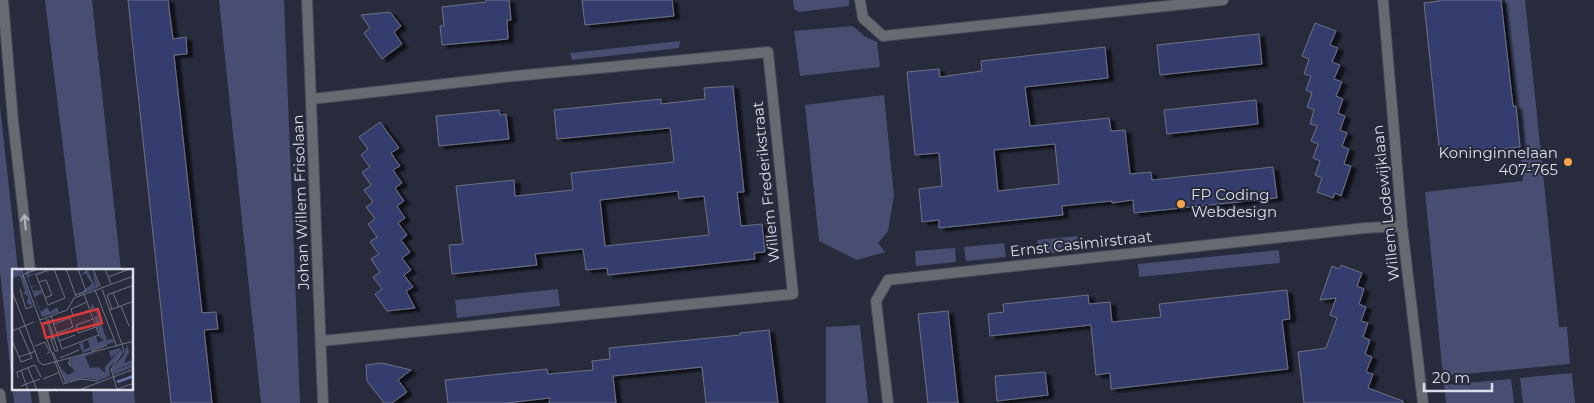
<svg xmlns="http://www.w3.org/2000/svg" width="1594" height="403" font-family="Montserrat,sans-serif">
<defs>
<filter id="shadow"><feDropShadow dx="5.5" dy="3" stdDeviation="1" flood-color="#0009"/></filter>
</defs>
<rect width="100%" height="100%" fill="#272b3b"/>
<!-- green -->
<path fill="#474e71" d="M 45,0 L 92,0 L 121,270 L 78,270 Z
M 219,0 L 284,0 L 300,403 L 261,403 Z
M 793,0 L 849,0 L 849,6 L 799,12 L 794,9 Z
M 1505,0 L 1525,0 L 1559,327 L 1567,327 L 1570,364 L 1443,376 L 1425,192 L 1523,181 Z
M 853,26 L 864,36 L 877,42 L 880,67 L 800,76 L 794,31 Z
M 680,41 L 679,48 L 572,60 L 570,53 Z
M 884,95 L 894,196 L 888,231 L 878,243 L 885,252 L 857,260 L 819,241 L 805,105 Z
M 0,106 L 18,270 L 14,270 L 14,389 L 30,389 L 32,403 L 14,403 L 0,271 Z
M 1077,236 L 1078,251 L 1039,254 L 1037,240 Z
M 1004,243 L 1006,257 L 966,261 L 964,247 Z
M 955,248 L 956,262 L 916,266 L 915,251 Z
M 1279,250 L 1280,263 L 1139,277 L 1138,264 Z
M 558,289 L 560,306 L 457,318 L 455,300 Z
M 860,325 L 868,403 L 826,403 L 826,327 Z
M 1572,373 L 1575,403 L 1523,403 L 1520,378 Z
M 133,376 L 135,403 L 93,403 L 92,389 L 132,389 Z
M 1511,379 L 1514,403 L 1446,403 L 1444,385 Z"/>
<!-- building -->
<path fill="#363e6e" stroke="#6d7184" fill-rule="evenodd" filter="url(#shadow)" d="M 128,0 L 168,0 L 173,39 L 186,37 L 187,54 L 174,55 L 202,313 L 216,312 L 218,329 L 204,330 L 212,403 L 171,403 Z
M 486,0 L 509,0 L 511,20 L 507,20 L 508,39 L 442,45 L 440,26 L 444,26 L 442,7 L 486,2 Z
M 582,0 L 672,0 L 674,16 L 585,25 Z
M 1439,0 L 1501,0 L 1513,106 L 1516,106 L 1520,147 L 1440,156 L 1424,3 L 1439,1 Z
M 390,12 L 401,26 L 394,32 L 402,44 L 382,59 L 364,33 L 370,28 L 361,15 Z
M 1315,23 L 1336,31 L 1330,45 L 1338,48 L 1332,62 L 1340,65 L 1334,79 L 1342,82 L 1336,96 L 1343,99 L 1338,113 L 1345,116 L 1340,130 L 1347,133 L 1342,146 L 1349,149 L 1344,164 L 1351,166 L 1341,196 L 1335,193 L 1333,198 L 1317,192 L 1322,178 L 1315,175 L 1320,161 L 1313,158 L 1318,144 L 1311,141 L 1317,126 L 1310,124 L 1314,110 L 1307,107 L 1312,93 L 1306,90 L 1311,76 L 1304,74 L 1309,59 L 1302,56 Z
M 1259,34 L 1262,64 L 1160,75 L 1157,45 Z
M 1105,47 L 1108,78 L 1025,87 L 1030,126 L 1109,118 L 1111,131 L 1125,130 L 1130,174 L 1151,172 L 1152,180 L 1273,167 L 1277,198 L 1134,213 L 1133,200 L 1112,203 L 1112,201 L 1062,206 L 1063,215 L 939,228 L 939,220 L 922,222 L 919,189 L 942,186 L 939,153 L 915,155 L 907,72 L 939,69 L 940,77 L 982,71 L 981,61 ZM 1055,144 L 1059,184 L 998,191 L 994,150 Z
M 733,86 L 744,192 L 737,192 L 741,226 L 762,224 L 765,252 L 754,253 L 755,259 L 608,275 L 607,268 L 586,270 L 583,249 L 535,254 L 537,265 L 452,274 L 449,245 L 463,244 L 456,186 L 514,180 L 515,196 L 573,190 L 571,173 L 674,162 L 670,128 L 557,139 L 554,110 L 661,99 L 661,104 L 705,99 L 704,88 ZM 678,191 L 679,199 L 704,196 L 709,235 L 605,246 L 600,200 Z
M 1256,100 L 1258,124 L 1167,134 L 1164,110 Z
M 499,110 L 500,115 L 506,114 L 509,139 L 439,146 L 436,116 Z
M 380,122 L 399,148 L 391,153 L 400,166 L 393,170 L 402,183 L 395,188 L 404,201 L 397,206 L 405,218 L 398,223 L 407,235 L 401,240 L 410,252 L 402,258 L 411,270 L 404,275 L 413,287 L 406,291 L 415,308 L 387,311 L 375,294 L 382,289 L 373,277 L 380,272 L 371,259 L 379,254 L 370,242 L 377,237 L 368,224 L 375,219 L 366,207 L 373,202 L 364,190 L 371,185 L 362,172 L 370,167 L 361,155 L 368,149 L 359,137 Z
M 1341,265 L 1362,273 L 1357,286 L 1364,289 L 1359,304 L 1366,307 L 1361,321 L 1368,323 L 1363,337 L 1370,340 L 1365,354 L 1372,357 L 1366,372 L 1373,374 L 1368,388 L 1403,401 L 1403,403 L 1304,403 L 1298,352 L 1326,348 L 1337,318 L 1330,315 L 1336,298 L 1320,300 L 1332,266 L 1339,269 Z
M 1287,290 L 1290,319 L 1282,320 L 1288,369 L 1111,389 L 1110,373 L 1096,375 L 1091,325 L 990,336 L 988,314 L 1004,312 L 1003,304 L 1088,295 L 1089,304 L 1110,302 L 1112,322 L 1161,317 L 1159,304 Z
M 948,311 L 958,403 L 928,403 L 918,314 Z
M 769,330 L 778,403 L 706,403 L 702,367 L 613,376 L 616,403 L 549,403 L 550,398 L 506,403 L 448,403 L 445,380 L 547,369 L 548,374 L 593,370 L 592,361 L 610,359 L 609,348 L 740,335 L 740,333 Z
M 382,363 L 411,370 L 398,380 L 407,392 L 392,403 L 384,403 L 367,381 L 366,365 Z
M 1045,372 L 1048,395 L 997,401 L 995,376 Z"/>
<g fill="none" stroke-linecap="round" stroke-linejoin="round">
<defs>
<path id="minor" d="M 307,0 L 323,403
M 860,0 L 863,18 L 883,36 L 1223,0
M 1383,0 L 1402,226 L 1423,403
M 312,99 L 515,76 L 768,52 L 793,294 L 321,341
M 888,403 L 876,301 L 888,280 L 1365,228 L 1402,226"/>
<path id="tertiary" d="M 3,0 L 13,121 L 30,270
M 43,389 L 45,403
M 0,394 L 1,403"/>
</defs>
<!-- minor casing -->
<use href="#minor" stroke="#444857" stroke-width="12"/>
<!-- tertiary casing -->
<use href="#tertiary" stroke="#444857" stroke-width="12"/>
<!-- minor -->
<use href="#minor" stroke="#686a72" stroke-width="10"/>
<!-- tertiary -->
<use href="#tertiary" stroke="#686a72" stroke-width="10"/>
</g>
<!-- one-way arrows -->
<defs><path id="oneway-shaft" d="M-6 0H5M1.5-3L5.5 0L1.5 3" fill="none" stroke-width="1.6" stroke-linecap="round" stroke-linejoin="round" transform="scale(1.25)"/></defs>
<use stroke="#b3b6c0" href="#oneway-shaft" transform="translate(25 222) rotate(-96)"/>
<!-- markers -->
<g fill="#f6a246" stroke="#272b3b" stroke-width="2">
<circle cx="1568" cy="162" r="5"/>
<circle cx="1181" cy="204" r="5"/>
</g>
<g text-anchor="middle" stroke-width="4" stroke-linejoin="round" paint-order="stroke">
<!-- poi labels -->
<g font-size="15" fill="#dcdfea" stroke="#272b3b" text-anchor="end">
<text x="1558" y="158">Koninginnelaan<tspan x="1558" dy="17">407-765</tspan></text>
<text x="1191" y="200" text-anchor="start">FP Coding<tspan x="1191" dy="17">Webdesign</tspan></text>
</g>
<!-- street labels -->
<g font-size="15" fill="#dcdfea" stroke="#272b3b">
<text transform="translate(766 182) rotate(-96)" y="5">Willem Frederikstraat</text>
<text transform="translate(301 202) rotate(-92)" y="5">Johan Willem Frisolaan</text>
<text transform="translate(1386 203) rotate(-96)" y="5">Willem Lodewijklaan</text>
<text transform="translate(1081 244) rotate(-6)" y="5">Ernst Casimirstraat</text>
</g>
</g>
<!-- overview -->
<g transform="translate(12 269)">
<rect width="121" height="121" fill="#272b3b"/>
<path d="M 9,0 L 10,3 L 4,7 L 10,4 L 21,37 L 15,34 L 16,27 L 11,25 L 13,22 L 8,7 L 0,9 L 0,2 ZM 17,0 L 31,0 L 17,4 L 17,6 L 38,0 L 16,8 L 19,17 L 27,16 L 20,18 L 21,22 L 29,21 L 30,24 L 23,28 L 29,43 L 35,38 L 38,43 L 45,38 L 47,43 L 30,48 L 13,3 ZM 75,0 L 84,19 L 80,0 L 87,18 L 65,27 L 80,15 L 74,5 L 69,6 ZM 79,35 L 83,38 L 95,71 L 101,70 L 102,73 L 71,84 L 67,75 L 71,73 L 72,81 L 78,78 L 76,71 L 84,68 L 86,74 L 92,71 L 86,67 L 88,66 L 82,48 L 85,47 L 82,39 L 79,41 ZM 115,76 L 117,83 L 112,94 L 121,91 L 121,94 L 101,102 L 121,95 L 121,98 L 102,106 L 99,100 L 111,87 ZM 108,79 L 110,83 L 108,87 L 97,99 L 98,107 L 88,111 L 72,109 L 54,113 L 47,96 L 53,107 L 50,99 L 55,106 L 62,103 L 58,90 L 74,85 L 87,83 L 73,87 L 78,99 L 86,98 L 93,104 L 93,98 L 108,81 L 99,89 L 97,82 Z" fill="#474e71"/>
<path fill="none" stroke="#6973a8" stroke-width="2.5" d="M 105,113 L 122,107"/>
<path fill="none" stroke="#6f7381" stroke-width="1" d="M 9,0 L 51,114M 39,0 L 24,6 L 36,36 L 53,29 L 42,0M 54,0 L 64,27M 81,0 L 88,17M 93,0 L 99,15M 96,8 L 118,0M 11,9 L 12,5 L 26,0M 27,13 L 34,11 L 40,26 L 33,29M 8,20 L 14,40 L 21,37M 90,20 L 112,81 L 99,100 L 105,120M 83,21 L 105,78M 0,22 L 27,93 L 31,96 L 122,72M 101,24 L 107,38M 64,26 L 74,22 L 66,0M 75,33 L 59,40 L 61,47 L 78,41M 109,37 L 117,57M 100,40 L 95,26 L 122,16M 98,41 L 122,32M 39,47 L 50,80 L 87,66 L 72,25M 34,50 L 41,70M 36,50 L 46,82M 81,50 L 64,56 L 66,64 L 84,58M 28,51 L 55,41 L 62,29 L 122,7M 42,55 L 58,49 L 61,58 L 45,64M 0,62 L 22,53M 42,69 L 39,70 L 43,82 L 46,82M 0,71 L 9,93 L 20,89 L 7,59M 47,72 L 63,66M 23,77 L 33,73 L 38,83 L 35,85M 79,82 L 95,76M 41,83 L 54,114M 7,88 L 24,82M 48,89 L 67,81M 56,93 L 59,98 L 57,89M 16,99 L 25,121M 9,101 L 16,121M 6,109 L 5,103 L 23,96 L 29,108M 31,110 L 48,103M 51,115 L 68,110 L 86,112M 9,117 L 28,110M 67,121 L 122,100M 103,121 L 122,114"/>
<path fill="#d73a3b" fill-opacity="0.15" stroke="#d73a3b" stroke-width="2.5" d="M 86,40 L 90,54 L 34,69 L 30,55 Z"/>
<rect width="121" height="121" fill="none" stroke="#dcdfea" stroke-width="2.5"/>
</g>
<!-- scale -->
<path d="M1424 383v8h68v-8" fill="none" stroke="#dcdfea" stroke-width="2.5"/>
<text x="1432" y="383" font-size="15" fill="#dcdfea" stroke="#272b3b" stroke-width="4" paint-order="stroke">20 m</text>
</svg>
